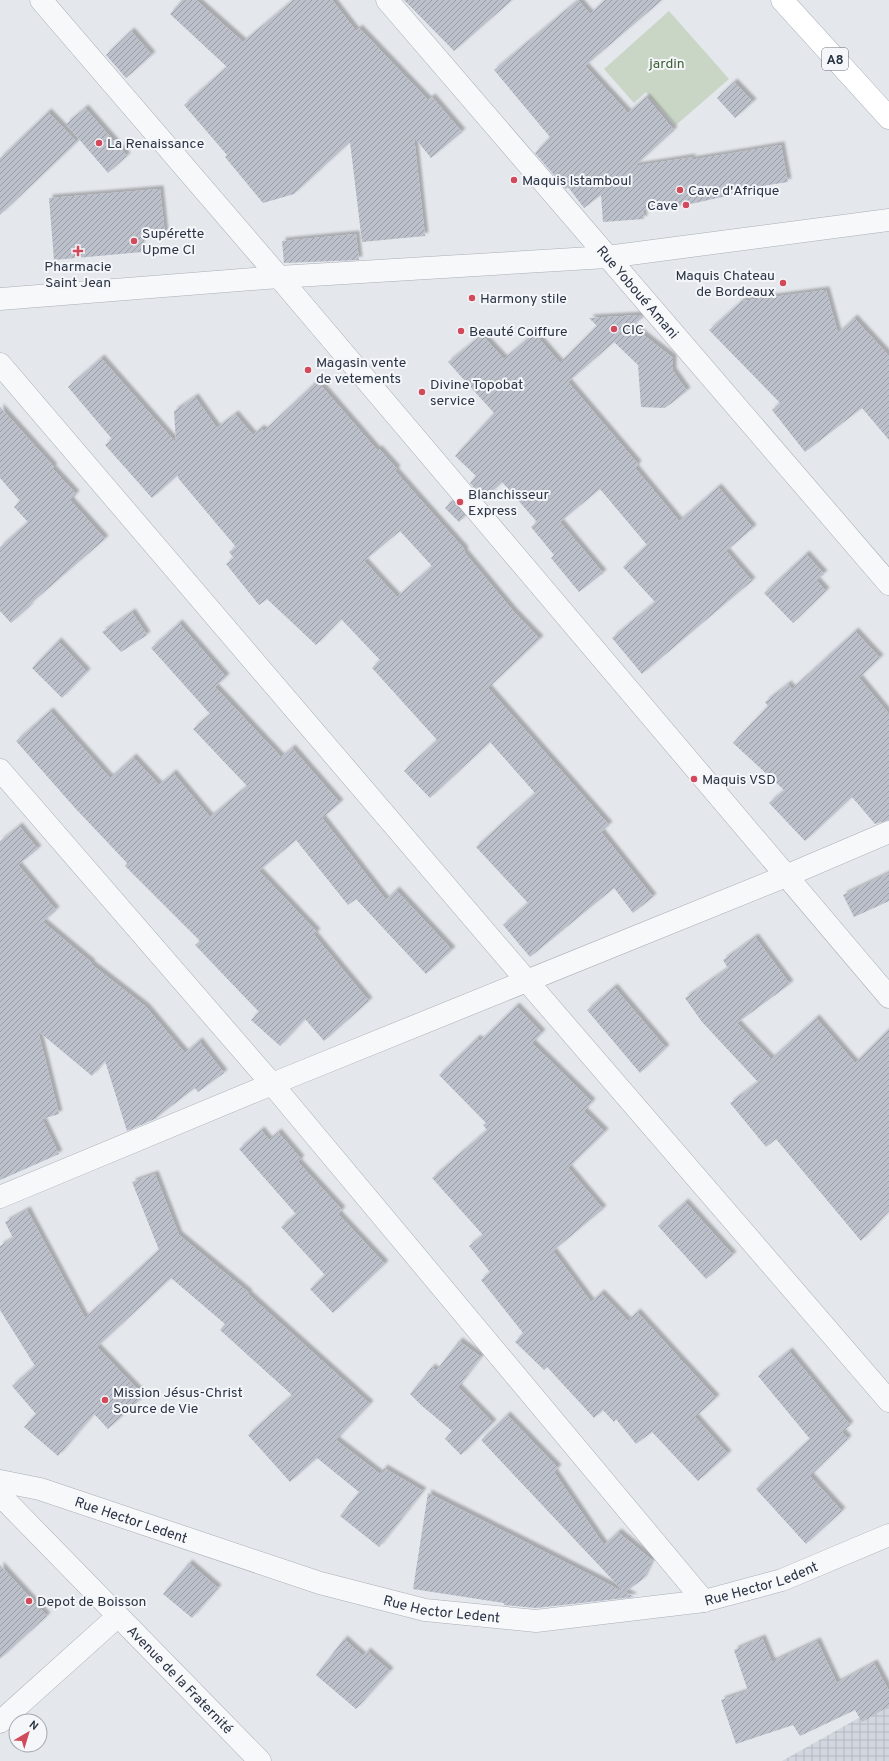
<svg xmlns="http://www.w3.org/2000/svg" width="889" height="1761" font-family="Overpass,sans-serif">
<defs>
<pattern id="industrial-grid" width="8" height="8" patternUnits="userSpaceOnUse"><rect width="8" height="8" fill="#d2d6de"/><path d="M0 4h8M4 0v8" fill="none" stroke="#b4b8c0"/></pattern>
<pattern id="building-hatch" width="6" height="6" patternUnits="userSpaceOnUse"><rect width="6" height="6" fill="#bbc0ca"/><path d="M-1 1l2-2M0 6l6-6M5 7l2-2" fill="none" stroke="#989da6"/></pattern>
<filter id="shadow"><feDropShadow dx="3.5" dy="-3.5" stdDeviation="1" flood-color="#0004"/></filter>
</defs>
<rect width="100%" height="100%" fill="#e4e7ec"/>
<!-- industrial -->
<path fill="url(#industrial-grid)" d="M 889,1701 L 889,1761 L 782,1761 Z"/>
<!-- green -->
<path fill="#c9d6c5" d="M 669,11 L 729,79 L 676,125 L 646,92 L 634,103 L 604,69 Z"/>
<!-- building -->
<path fill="url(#building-hatch)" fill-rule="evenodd" filter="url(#shadow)" d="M 182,0 L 196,0 L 243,42 L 293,0 L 332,0 L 356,31 L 359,28 L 428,100 L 432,97 L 462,132 L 431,158 L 414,137 L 425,236 L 362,242 L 350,142 L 294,194 L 263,203 L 225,157 L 227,155 L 184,105 L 227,67 L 170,14 Z
M 404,0 L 512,0 L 454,51 Z
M 578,0 L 590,14 L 605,0 L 662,0 L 585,66 L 628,113 L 646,97 L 674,130 L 635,166 L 693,157 L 690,160 L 781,145 L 788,182 L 730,191 L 731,195 L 686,205 L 643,210 L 644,219 L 603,222 L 601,195 L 584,208 L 568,187 L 566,189 L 535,153 L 550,137 L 494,70 Z
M 131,31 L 152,55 L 126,78 L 106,55 Z
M 734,82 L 753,102 L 735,118 L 717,98 Z
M 85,108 L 127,156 L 108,173 L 66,124 Z
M 48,112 L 77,142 L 0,215 L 0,158 Z
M 160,189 L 165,234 L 140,242 L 142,252 L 54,260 L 49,198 Z
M 356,234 L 359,260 L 284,263 L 282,241 Z
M 826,290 L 838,333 L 854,318 L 889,356 L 889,440 L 862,408 L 805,452 L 772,410 L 780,403 L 709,330 L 742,301 Z
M 641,315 L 643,317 L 632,326 L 673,358 L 673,371 L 687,391 L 665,408 L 641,407 L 638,365 L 614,342 L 568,382 L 638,464 L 635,468 L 679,521 L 718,487 L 753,528 L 726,551 L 752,581 L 642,674 L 612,638 L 655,602 L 623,567 L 647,545 L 600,489 L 560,522 L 603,573 L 579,592 L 551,558 L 554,555 L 531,527 L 537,522 L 502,482 L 484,499 L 470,483 L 476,476 L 455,456 L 494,413 L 448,362 L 482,335 L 504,359 L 534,333 L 560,363 L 597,326 L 589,318 Z
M 101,358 L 176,443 L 174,411 L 195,397 L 217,428 L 235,414 L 253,435 L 261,428 L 264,431 L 317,381 L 377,450 L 379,449 L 397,469 L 395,471 L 465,550 L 464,552 L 513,611 L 540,639 L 488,688 L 609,825 L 601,832 L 653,897 L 633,913 L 614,888 L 530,957 L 503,925 L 528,903 L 476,847 L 535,793 L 490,742 L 430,798 L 404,771 L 437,740 L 372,668 L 380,660 L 341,619 L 316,645 L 267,599 L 259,605 L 226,564 L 234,558 L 229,552 L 236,547 L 178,478 L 178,475 L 152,498 L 105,445 L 112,439 L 68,387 ZM 400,531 L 432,566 L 397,597 L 364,561 Z
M 0,407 L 54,467 L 52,468 L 76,494 L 70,500 L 105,539 L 29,605 L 30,606 L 11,623 L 0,611 L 0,547 L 28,522 L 14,507 L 20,501 L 0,478 Z
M 452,501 L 465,516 L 459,522 L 445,508 Z
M 806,554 L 824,574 L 816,580 L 826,591 L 793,623 L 764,593 Z
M 132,612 L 147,635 L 121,652 L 102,632 Z
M 179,623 L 226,677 L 215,687 L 281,757 L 292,748 L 340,803 L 322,818 L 386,900 L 396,890 L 452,950 L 426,974 L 356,899 L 348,905 L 296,840 L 259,871 L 317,932 L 314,935 L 369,1001 L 324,1041 L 305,1019 L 280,1046 L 251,1020 L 259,1012 L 195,945 L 200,941 L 125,866 L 127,863 L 75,808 L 16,741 L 50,711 L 110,778 L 133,757 L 159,785 L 173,773 L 210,817 L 247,786 L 193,729 L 210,714 L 151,648 Z
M 855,631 L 880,658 L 859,678 L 889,714 L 889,820 L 875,824 L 852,797 L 805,841 L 769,803 L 784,790 L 733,743 L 768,706 L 765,702 L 788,684 L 792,689 Z
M 58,641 L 87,672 L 62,698 L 32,668 Z
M 19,826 L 38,849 L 18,865 L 56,910 L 43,922 L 92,963 L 91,964 L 146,1007 L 185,1053 L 199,1041 L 224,1073 L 198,1092 L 195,1088 L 157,1117 L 157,1118 L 127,1131 L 105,1061 L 92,1076 L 38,1031 L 59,1114 L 42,1119 L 59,1154 L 0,1180 L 0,841 Z
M 889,873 L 889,901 L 854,917 L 843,895 Z
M 755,937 L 790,984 L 737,1023 L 771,1059 L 816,1018 L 855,1063 L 889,1029 L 889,1211 L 861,1241 L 776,1139 L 766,1147 L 730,1103 L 758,1082 L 702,1022 L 685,998 L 728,968 L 723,960 Z
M 614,987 L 666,1048 L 640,1073 L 587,1010 Z
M 516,1006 L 542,1033 L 532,1043 L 592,1102 L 584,1111 L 605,1132 L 568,1168 L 603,1209 L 553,1251 L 591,1302 L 601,1293 L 628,1321 L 637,1312 L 716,1398 L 695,1417 L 728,1454 L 698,1481 L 652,1432 L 636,1444 L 616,1419 L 614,1422 L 603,1410 L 594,1418 L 547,1367 L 544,1370 L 515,1342 L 523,1333 L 481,1280 L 490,1272 L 469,1246 L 483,1235 L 432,1178 L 487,1130 L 483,1125 L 486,1123 L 439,1075 L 477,1038 L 480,1041 Z
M 261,1130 L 269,1140 L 278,1132 L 301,1159 L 298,1162 L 342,1210 L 338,1214 L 385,1264 L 333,1313 L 310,1289 L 325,1275 L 281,1227 L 296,1214 L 239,1149 Z
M 155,1174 L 179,1235 L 249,1293 L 248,1294 L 370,1404 L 336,1440 L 380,1474 L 384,1468 L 423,1491 L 379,1547 L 340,1516 L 359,1492 L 317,1458 L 290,1482 L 248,1435 L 292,1395 L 220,1330 L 225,1324 L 171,1278 L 97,1347 L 144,1396 L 108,1429 L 94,1414 L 58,1456 L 24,1427 L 36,1414 L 12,1386 L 35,1366 L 0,1310 L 0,1246 L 13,1238 L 5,1222 L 27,1210 L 85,1318 L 159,1250 L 132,1182 Z
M 685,1202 L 733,1255 L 706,1279 L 658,1226 Z
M 459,1341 L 481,1357 L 458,1387 L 493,1423 L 461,1455 L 445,1439 L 452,1431 L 422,1406 L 410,1394 L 432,1367 L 436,1371 Z
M 789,1351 L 850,1425 L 842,1432 L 848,1439 L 810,1476 L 842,1511 L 806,1544 L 756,1489 L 810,1439 L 758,1376 Z
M 507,1415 L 558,1468 L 554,1472 L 604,1545 L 618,1532 L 652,1560 L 643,1579 L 625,1592 L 634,1597 L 536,1608 L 504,1605 L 504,1603 L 413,1589 L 428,1493 L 624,1592 L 481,1440 Z
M 189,1563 L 218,1588 L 192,1618 L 163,1594 Z
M 0,1565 L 47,1616 L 0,1659 Z
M 762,1638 L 772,1662 L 817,1641 L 837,1683 L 874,1663 L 889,1691 L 889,1706 L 862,1722 L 855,1710 L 800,1736 L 793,1725 L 736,1744 L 721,1700 L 748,1691 L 734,1650 Z
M 344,1639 L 363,1656 L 367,1651 L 390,1671 L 356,1709 L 316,1675 Z"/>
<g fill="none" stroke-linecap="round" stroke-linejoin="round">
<defs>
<g id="minor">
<path d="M 41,0 L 279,277 L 889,997"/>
<path id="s1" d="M 387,0 L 889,584"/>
<path d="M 0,364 L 527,981 L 889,1401"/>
<path d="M 0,770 L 272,1084 L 704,1601"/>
<path d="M 0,1197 L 272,1084 L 786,876 L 889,832"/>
<path id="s2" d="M 0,1481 L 40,1489 L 320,1583 L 425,1610 L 536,1621 L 704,1601 L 782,1580 L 889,1535"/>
<path d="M 0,1722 L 118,1616"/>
</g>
<g id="tertiary">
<path d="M 0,299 L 279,277 L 607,257 L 889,220"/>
<path id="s3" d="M 0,1495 L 260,1761"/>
</g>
<path id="primary" d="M 782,0 L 889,118"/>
</defs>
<!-- minor casing -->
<use href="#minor" stroke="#a9aeb7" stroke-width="23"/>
<!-- tertiary casing -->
<use href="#tertiary" stroke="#a9aeb7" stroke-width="23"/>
<!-- primary casing -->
<use href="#primary" stroke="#a3abb8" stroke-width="23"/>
<!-- minor -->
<use href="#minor" stroke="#f7f8fa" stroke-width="22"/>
<!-- tertiary -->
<use href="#tertiary" stroke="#f7f8fa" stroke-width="22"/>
<!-- primary -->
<use href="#primary" stroke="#fff" stroke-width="22"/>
</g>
<!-- markers -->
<g fill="#d1495b" stroke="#f4f6f9" stroke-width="1.5">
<circle cx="99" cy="143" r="4"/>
<circle cx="514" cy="180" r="4"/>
<circle cx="680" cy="190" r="4"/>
<circle cx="686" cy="205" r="4"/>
<circle cx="134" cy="241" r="4"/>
<path d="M76 245h4v4h4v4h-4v4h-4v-4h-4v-4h4z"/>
<circle cx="783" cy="283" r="4"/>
<circle cx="472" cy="298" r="4"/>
<circle cx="614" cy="329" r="4"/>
<circle cx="461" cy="331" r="4"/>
<circle cx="308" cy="370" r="4"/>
<circle cx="422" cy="392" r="4"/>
<circle cx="460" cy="502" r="4"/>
<circle cx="694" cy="779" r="4"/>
<circle cx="105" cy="1400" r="4"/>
<circle cx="29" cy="1601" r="4"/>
</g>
<g text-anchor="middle" stroke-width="4" stroke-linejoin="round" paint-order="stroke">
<!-- shield labels -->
<rect fill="#f4f6f9" stroke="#676e7b" stroke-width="1" x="822" y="48" width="26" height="22" rx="3"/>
<g font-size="13" font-weight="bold" fill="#2b3445">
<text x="835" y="64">A8</text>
</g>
<!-- park labels -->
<g font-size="14" fill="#3f6138" stroke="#f4f6f9">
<text x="667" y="68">jardin</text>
</g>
<!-- poi labels -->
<g font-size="14" fill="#2b3445" stroke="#f4f6f9" text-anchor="start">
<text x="107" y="148">La Renaissance</text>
<text x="522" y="185">Maquis Istamboul</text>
<text x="688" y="195">Cave d'Afrique</text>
<text x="678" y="210" text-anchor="end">Cave</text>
<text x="142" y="238">Supérette<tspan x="142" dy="16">Upme CI</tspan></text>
<text x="78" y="271" text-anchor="middle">Pharmacie<tspan x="78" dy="16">Saint Jean</tspan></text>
<text x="775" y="280" text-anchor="end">Maquis Chateau<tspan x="775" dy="16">de Bordeaux</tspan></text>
<text x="480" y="303">Harmony stile</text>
<text x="622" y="334">CIC</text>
<text x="469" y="336">Beauté Coiffure</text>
<text x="316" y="367">Magasin vente<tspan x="316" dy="16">de vetements</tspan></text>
<text x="430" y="389">Divine Topobat<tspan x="430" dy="16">service</tspan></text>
<text x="468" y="499">Blanchisseur<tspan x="468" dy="16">Express</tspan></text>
<text x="702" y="784">Maquis VSD</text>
<text x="113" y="1397">Mission Jésus-Christ<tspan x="113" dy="16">Source de Vie</tspan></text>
<text x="37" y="1606">Depot de Boisson</text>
</g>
<!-- street labels -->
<g font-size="14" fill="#2b3445" stroke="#f4f6f9">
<text dy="5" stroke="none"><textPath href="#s1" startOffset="385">Rue Yoboué Amani</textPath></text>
<text dy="5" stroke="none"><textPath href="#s2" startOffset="137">Rue Hector Ledent</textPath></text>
<text dy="5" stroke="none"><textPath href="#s2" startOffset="785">Rue Hector Ledent</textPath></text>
<text dy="5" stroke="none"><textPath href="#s2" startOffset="461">Rue Hector Ledent</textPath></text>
<text dy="5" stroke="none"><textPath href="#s3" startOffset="258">Avenue de la Fraternité</textPath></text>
</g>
</g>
<!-- north arrow -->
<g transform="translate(28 1733) rotate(38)"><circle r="19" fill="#f4f6f9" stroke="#a4a8b1"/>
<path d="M0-3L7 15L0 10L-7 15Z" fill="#d1495b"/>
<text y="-6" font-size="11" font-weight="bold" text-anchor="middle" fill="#2b3445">N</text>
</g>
</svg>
